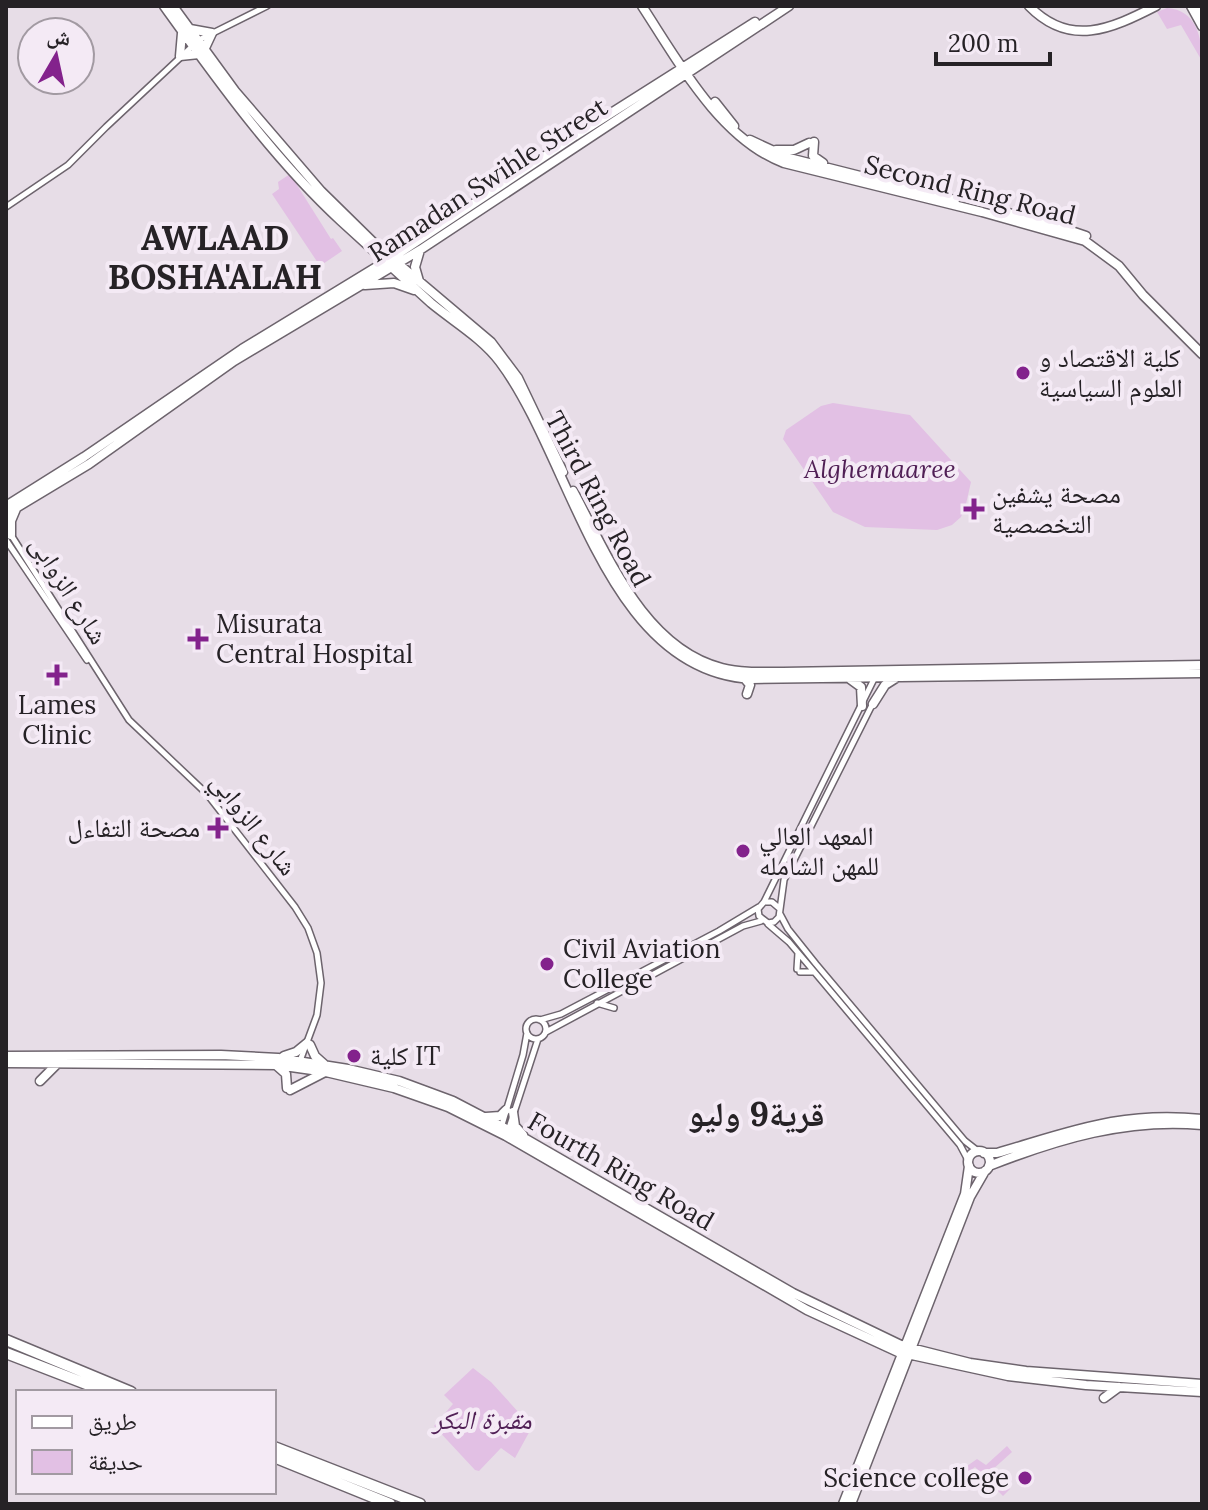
<svg xmlns="http://www.w3.org/2000/svg" width="1208" height="1510" font-family="Lora,'Noto Naskh Arabic',serif">
<rect width="100%" height="100%" fill="#e7dde7"/>
<!-- green -->
<path fill="#e2c0e4" d="M 1167,8 C 1196,10 1202,37 1202,61 L 1181,25 L 1167,29 L 1157,12 Z
M 290,174 L 331,239 L 333,238 L 342,251 L 320,266 L 272,194 L 279,189 L 278,182 Z
M 833,403 L 910,415 L 971,482 L 966,504 L 961,517 L 952,525 L 937,530 L 865,527 L 833,512 L 783,439 L 786,430 L 821,406 Z
M 473,1368 L 491,1382 L 532,1427 L 515,1458 L 501,1448 L 479,1471 L 475,1470 L 434,1426 L 453,1404 L 444,1395 Z
M 1007,1446 L 1012,1452 L 991,1471 L 1003,1486 L 1010,1480 L 1010,1489 L 1003,1496 L 985,1478 L 980,1482 L 976,1478 L 981,1473 L 975,1467 L 961,1478 L 957,1473 L 977,1459 L 986,1465 Z"/>
<g fill="none" stroke-linecap="round" stroke-linejoin="round">
<defs>
<path id="minor" d="M 6,207 L 68,165 L 106,127 L 199,40 L 267,6
M 6,527 L 129,720 L 207,794 L 295,907 L 308,928 L 317,953 L 321,983 L 317,1015 L 300,1061
M 6,540 L 87,660
M 764,902 L 876,675
M 779,908 L 772,902 L 764,902 L 758,909 L 759,916 L 768,923 L 774,922 L 779,917 L 784,880 L 873,703
M 780,914 L 788,929 L 816,964 L 965,1141 L 979,1152
M 768,924 L 789,942 L 806,962 L 960,1145 L 969,1162
M 797,969 L 798,953
M 800,972 L 814,972
M 597,1003 L 614,1008
M526 1029a10 10 0 1 1 20 0a10 10 0 1 1-20 0Z
M 540,1020 L 561,1014 L 719,931 L 759,907
M 546,1032 L 743,926 L 761,921
M 501,1128 L 523,1055 L 527,1033
M 508,1131 L 538,1039"/>
<path id="major" d="M 164,6 C 218,81 273,158 341,221 C 371,248 401,276 431,303 C 454,322 482,338 500,362 C 573,459 605,672 752,679 L 1202,673
M 173,6 L 235,91 L 321,191 L 375,244 L 491,342 L 518,378 L 563,472
M 642,6 C 678,61 720,139 784,163 L 982,212 L 1085,241 L 1119,266 L 1143,295 L 1202,354
M 1029,6 C 1070,48 1111,29 1156,6
M 1191,6 L 1202,26
M 1198,6 L 1202,13
M 190,29 L 212,33 L 205,48
M 182,33 L 180,56 L 199,54
M 715,102 L 734,126
M 750,140 L 789,158 L 955,200
M 814,142 L 813,156 L 823,163
M 776,150 L 794,150 L 809,143
M 1003,212 L 1036,219 L 1086,236
M 419,281 L 415,267 L 420,250
M 365,285 L 394,283 L 414,290
M 573,491 C 608,556 644,648 722,668 C 742,673 763,672 783,672 L 1202,665
M 6,506 L 84,457 L 242,349 L 401,252 L 575,136 L 755,22
M 6,514 L 89,464 L 234,361 L 420,250 L 789,6
M 11,535 L 11,521 L 16,509
M 745,679 L 750,685 L 747,694
M 850,679 L 861,687 L 862,706
M 873,704 L 885,685 L 896,678
M 310,1045 L 315,1056 L 324,1064
M 6,1056 L 221,1055 L 278,1058 L 348,1069 L 399,1081 L 453,1101 L 526,1139 L 793,1293 L 903,1346 L 970,1363 L 1026,1371 L 1202,1384
M 284,1056 L 296,1052 L 307,1043
M 6,1063 L 277,1065 L 326,1072 L 394,1088 L 448,1107 L 506,1136 L 807,1310 L 898,1352 L 1008,1376 L 1086,1385 L 1202,1392
M 277,1066 L 286,1074 L 287,1088
M 40,1081 L 56,1065
M 290,1090 L 325,1072
M 513,1112 L 515,1126 L 523,1135
M 486,1117 L 500,1116 L 506,1110
M968 1162a11 11 0 1 1 22 0a11 11 0 1 1-22 0Z
M 984,1153 L 997,1153 C 1073,1131 1120,1111 1202,1119
M 989,1166 C 1058,1139 1127,1118 1202,1125
M 1104,1398 L 1119,1387
M 843,1504 L 965,1194 L 969,1166
M 851,1504 L 970,1197 L 985,1171"/>
<path id="highway" d="M 6,1340 L 131,1392
M 6,1353 L 107,1392
M 274,1447 L 420,1504
M 274,1457 L 390,1504"/>
</defs>
<!-- minor casing -->
<use href="#minor" stroke="#6d646d" stroke-width="8"/>
<!-- major casing -->
<use href="#major" stroke="#6d646d" stroke-width="11"/>
<!-- highway casing -->
<use href="#highway" stroke="#6d646d" stroke-width="13"/>
<!-- minor -->
<use href="#minor" stroke="#fff" stroke-width="5"/>
<!-- major -->
<use href="#major" stroke="#fff" stroke-width="8"/>
<!-- highway -->
<use href="#highway" stroke="#fff" stroke-width="10"/>
</g>
<!-- markers -->
<g fill="#83228c" stroke="#f4eaf5" stroke-width="3">
<circle cx="1023" cy="373" r="8"/>
<path d="M970 497h8v8h8v8h-8v8h-8v-8h-8v-8h8z"/>
<path d="M194 627h8v8h8v8h-8v8h-8v-8h-8v-8h8z"/>
<path d="M53 663h8v8h8v8h-8v8h-8v-8h-8v-8h8z"/>
<path d="M214 816h8v8h8v8h-8v8h-8v-8h-8v-8h8z"/>
<circle cx="743" cy="851" r="8"/>
<circle cx="547" cy="964" r="8"/>
<circle cx="354" cy="1056" r="8"/>
<circle cx="1025" cy="1478" r="8"/>
</g>
<g text-anchor="middle" stroke-width="8" stroke-linejoin="round" paint-order="stroke">
<!-- street labels -->
<g font-size="26" fill="#262226" stroke="#f4eaf5">
<text transform="translate(488 180) rotate(-33)" y="9">Ramadan Swihle Street</text>
<text transform="translate(970 190) rotate(14)" y="9">Second Ring Road</text>
<text transform="translate(598 499) rotate(62)" y="9">Third Ring Road</text>
<text transform="translate(69 590) rotate(58)" y="9">شارع الزوابى</text>
<text transform="translate(254 824) rotate(52)" y="9">شارع الزوابي</text>
<text transform="translate(621 1171) rotate(30)" y="9">Fourth Ring Road</text>
</g>
<!-- poi labels -->
<g font-size="26" fill="#262226" stroke="#f4eaf5" text-anchor="start">
<text x="1039" y="367">كلية الاقتصاد و<tspan x="1039" dy="30">العلوم السياسية</tspan></text>
<text x="992" y="503">مصحة يشفين<tspan x="992" dy="30">التخصصية</tspan></text>
<text x="216" y="633">Misurata<tspan x="216" dy="30">Central Hospital</tspan></text>
<text x="57" y="714" text-anchor="middle">Lames<tspan x="57" dy="30">Clinic</tspan></text>
<text x="200" y="837" text-anchor="end">مصحة التفاءل</text>
<text x="759" y="845">المعهد العالي<tspan x="759" dy="30">للمهن الشامله</tspan></text>
<text x="563" y="958">Civil Aviation<tspan x="563" dy="30">College</tspan></text>
<text x="370" y="1065">كلية IT</text>
<text x="1009" y="1487" text-anchor="end">Science college</text>
</g>
<!-- park labels -->
<g font-size="26" font-style="italic" fill="#501f55" stroke="#f4eaf5">
<text x="880" y="478">Alghemaaree</text>
<text x="482" y="1429">مقبرة البكر</text>
</g>
<!-- district labels -->
<g font-size="34" font-weight="bold" fill="#262226" stroke="#f4eaf5">
<text x="215" y="250">AWLAAD<tspan x="215" dy="39">BOSHA'ALAH</tspan></text>
<text x="756" y="1126">قرية9 وليو</text>
</g>
</g>
<!-- border -->
<rect width="1208" height="1510" fill="none" stroke="#262226" stroke-width="16"/>
<!-- legend -->
<rect x="16" y="1390" width="260" height="104" fill="#f4eaf5" stroke="#a29aa2" stroke-width="2"/>
<rect x="32" y="1416" width="40" height="12" fill="#ffffff" stroke="#a29aa2" stroke-width="2"/>
<text x="88" y="1430" font-size="24" fill="#262226">طريق</text>
<rect x="32" y="1450" width="40" height="24" fill="#e2c0e4" stroke="#a29aa2" stroke-width="2"/>
<text x="88" y="1470" font-size="24" fill="#262226">حديقة</text>
<!-- north arrow -->
<g transform="translate(56 56) rotate(9)"><circle r="38" fill="#f4eaf5" stroke="#a29aa2" stroke-width="2"/>
<path d="M0-6L14 30L0 20L-14 30Z" fill="#83228c"/>
<text y="-12" font-size="22" font-weight="bold" text-anchor="middle" fill="#262226">ش</text>
</g>
<!-- scale -->
<path d="M936 52v12h114v-12" fill="none" stroke="#262226" stroke-width="4"/>
<text x="948" y="52" font-size="24" fill="#262226" stroke="#f4eaf5" stroke-width="6" paint-order="stroke">200 m</text>
</svg>
